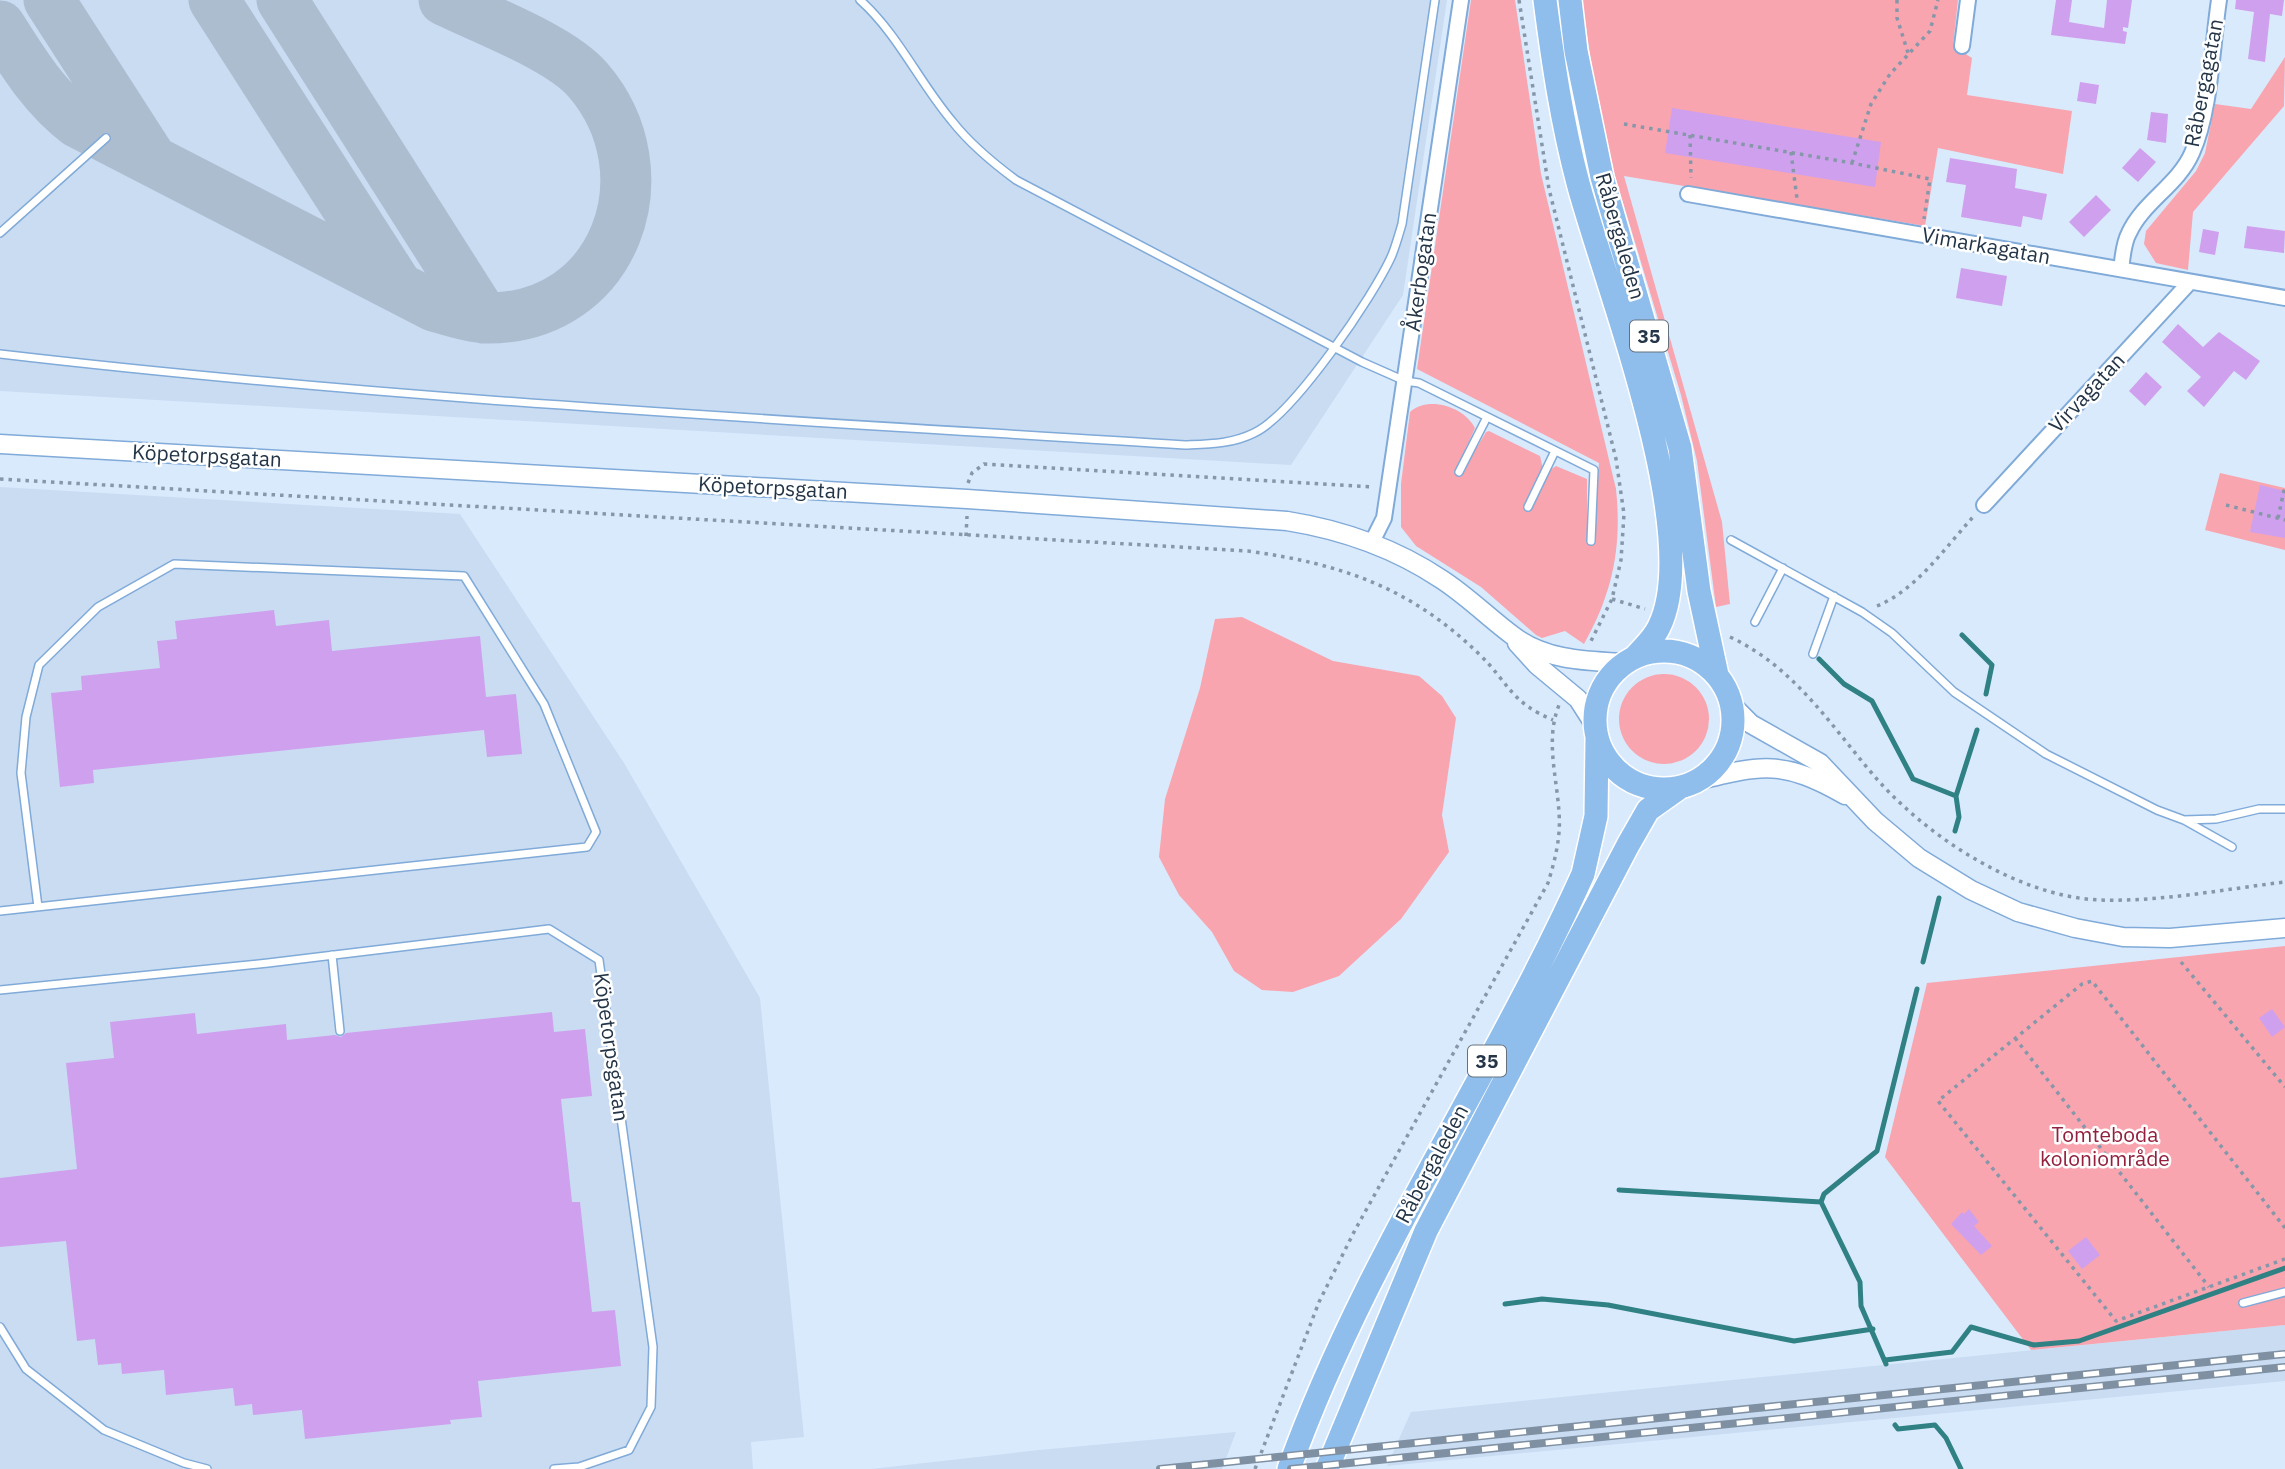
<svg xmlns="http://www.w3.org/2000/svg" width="2285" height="1469" font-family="'IBM Plex Sans',sans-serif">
<rect width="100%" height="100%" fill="#d9eafd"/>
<!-- built -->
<path fill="#c9dcf2" d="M 0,0 L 1447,0 L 1403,295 L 1291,465 L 0,391 Z
M 0,487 L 460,514 L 624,763 L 760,998 L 804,1437 L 751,1442 L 753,1469 L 0,1469 Z
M 2285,1325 L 2285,1381 L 1387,1466 L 1411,1412 Z
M 1236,1432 L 1222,1469 L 871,1469 L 1039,1450 Z"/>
<!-- green -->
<path fill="#f8a5af" d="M 1471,0 L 1515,0 L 1541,174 L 1616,489 C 1622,546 1613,593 1584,644 L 1565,631 L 1542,638 L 1536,635 L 1481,587 L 1416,546 L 1401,527 L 1401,484 L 1410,412 C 1428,395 1465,407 1475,428 L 1455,474 L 1460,476 L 1486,432 L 1489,431 L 1540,456 L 1543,469 L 1524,509 L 1530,511 L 1550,470 L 1556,466 L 1587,479 L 1587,543 L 1594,543 L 1599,463 L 1417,369 Z
M 1582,0 L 1958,0 L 1953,46 L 1972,58 L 1967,95 L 2072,111 L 2063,174 L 1938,148 L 1925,226 L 1624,176 L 1722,522 L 1730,604 L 1716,607 L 1697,461 L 1681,395 L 1615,176 L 1595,88 Z
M 2285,57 L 2284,106 L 2193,212 L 2188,270 L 2156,263 L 2144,244 L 2146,231 L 2196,171 L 2205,153 L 2215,104 L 2251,109 Z
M 2220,473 L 2285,488 L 2285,550 L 2205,530 Z
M 1242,617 L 1333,661 L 1419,676 L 1442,696 L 1456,718 L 1442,815 L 1449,852 L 1401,919 L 1339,976 L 1293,992 L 1262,990 L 1234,971 L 1212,932 L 1179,895 L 1159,857 L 1165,799 L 1200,688 L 1215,619 Z
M1619 719a45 45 0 1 1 90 0a45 45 0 1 1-90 0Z
M 2285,946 L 2285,1325 L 2031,1350 L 1885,1157 L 1927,983 Z"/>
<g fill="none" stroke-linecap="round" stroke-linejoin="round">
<!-- stream -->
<path stroke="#308183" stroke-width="5" d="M 1962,635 L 1992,665 L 1986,694
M 1819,659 L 1844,684 L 1872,701 L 1913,779 L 1956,796
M 1955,831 L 1959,817 L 1956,796 L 1977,730
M 1923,962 L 1939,898
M 1619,1190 L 1821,1202
M 1505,1304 L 1542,1299 L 1608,1305 L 1794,1341 L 1873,1329
M 1885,1360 L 1952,1352 L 1971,1327 L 2034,1345 L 2079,1341 L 2285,1268
M 1886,1364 L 1861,1306 L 1860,1282 L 1821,1202 L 1824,1194 L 1877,1151 L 1917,989
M 1895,1425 L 1898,1429 L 1935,1425 L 1946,1438 L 1961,1469"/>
<!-- taxiway -->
<path stroke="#acbdd0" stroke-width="51" d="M 49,0 L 152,160
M 214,0 L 398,287
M 282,0 L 484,318
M 0,26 C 23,62 43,96 77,122 L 434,306 C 451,311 468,317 486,318 C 615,320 668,173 588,80 C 561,48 483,19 444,0"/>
</g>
<!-- building -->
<path fill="#cfa0ee" d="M 2056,0 L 2072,0 L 2069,22 L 2104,28 L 2107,0 L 2132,0 L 2128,28 L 2123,27 L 2123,31 L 2127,32 L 2125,44 L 2051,35 Z
M 2236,0 L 2284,0 L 2282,16 L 2270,14 L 2265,62 L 2248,59 L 2254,12 L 2235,9 Z
M 2080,82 L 2099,85 L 2096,104 L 2077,101 Z
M 1672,108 L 1881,142 L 1875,187 L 1665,153 Z
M 2151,112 L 2168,114 L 2166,143 L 2147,140 Z
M 2140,148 L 2156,162 L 2138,182 L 2122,168 Z
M 1950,158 L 2017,169 L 2015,188 L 2047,194 L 2042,220 L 2023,216 L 2021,227 L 1961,217 L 1966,185 L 1946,182 Z
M 2096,195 L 2111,210 L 2084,237 L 2069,222 Z
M 2247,226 L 2285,231 L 2284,253 L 2244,248 Z
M 2203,229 L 2219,232 L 2215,255 L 2199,252 Z
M 1961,268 L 2007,276 L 2002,306 L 1956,298 Z
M 2178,324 L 2203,347 L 2219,332 L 2260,361 L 2246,380 L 2234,371 L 2204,407 L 2187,391 L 2201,377 L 2162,342 Z
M 2146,372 L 2162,387 L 2145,406 L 2129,391 Z
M 2260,485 L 2285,491 L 2285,538 L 2250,532 Z
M 274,610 L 276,626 L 329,620 L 332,651 L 480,636 L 486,697 L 516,694 L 522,754 L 487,757 L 484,730 L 93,770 L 94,783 L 60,787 L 51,693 L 82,690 L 81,676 L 160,668 L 157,641 L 177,639 L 175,621 Z
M 2272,1009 L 2285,1027 L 2272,1037 L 2259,1018 Z
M 552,1012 L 554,1032 L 585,1029 L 592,1096 L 561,1099 L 572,1202 L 580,1202 L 592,1312 L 615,1310 L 621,1366 L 478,1381 L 482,1417 L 450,1420 L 451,1424 L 305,1439 L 302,1410 L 253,1415 L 252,1404 L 235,1406 L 233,1388 L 166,1395 L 164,1370 L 122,1374 L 121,1363 L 98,1365 L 95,1339 L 77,1341 L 66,1241 L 0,1247 L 0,1178 L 77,1169 L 66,1063 L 114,1058 L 110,1022 L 195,1013 L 197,1034 L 286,1024 L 287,1040 L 335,1035 L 341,1037 L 346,1033 Z
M 1969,1209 L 1979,1222 L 1974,1226 L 1992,1246 L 1981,1255 L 1951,1224 L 1962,1212 L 1964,1214 Z
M 2086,1237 L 2100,1255 L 2082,1269 L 2068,1251 Z"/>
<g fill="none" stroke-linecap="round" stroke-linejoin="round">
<defs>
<path id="service" d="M 860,0 C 898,34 919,82 952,121 C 970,144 993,163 1016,180 L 1362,362 L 1405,381 L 1419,383 L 1594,470 L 1591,541
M 0,233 L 106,138
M 0,354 C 394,400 790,420 1185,445 C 1209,444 1232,444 1254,433 C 1293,415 1374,296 1392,255 C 1396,245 1399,234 1402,224 L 1435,0
M 1459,472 L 1487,417
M 1528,507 L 1555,451
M 1731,540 L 1862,612 L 1892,633 L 1954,692 L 2046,754 L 2157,810 L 2184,820 L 2216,819 L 2259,809 L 2285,809
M 1755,622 L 1783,568
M 1813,654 L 1834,596
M 2184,820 L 2232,847
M 0,911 L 587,847 L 596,832 L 544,704 L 464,576 L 174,564 L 98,607 L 39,665 L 26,717 L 21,773 L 38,907
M 332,955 L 340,1031
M 0,990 L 268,963 L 549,929 L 599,960 L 653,1347 L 651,1407 L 629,1450 L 579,1467 L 554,1469
M 2243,1303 L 2285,1292
M 0,1327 L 26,1369 L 104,1430 L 184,1463 L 207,1469"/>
<path id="minor" d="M 1962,46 L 1968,0
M 1688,194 L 2285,298
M 2121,269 C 2123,257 2123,244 2129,233 C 2143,202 2178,185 2192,153 C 2211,111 2212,46 2219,0
M 1984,505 L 2190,282
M 1372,542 L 1384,518 L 1461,0"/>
<path id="tertiary" d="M 0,444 L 967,499 L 1287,521 C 1343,530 1393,547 1441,579 C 1466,595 1488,617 1512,635 C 1544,660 1585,661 1624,663
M 1517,643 L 1537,665 L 1578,699 L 1594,724
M 1731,704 L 1751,724 L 1820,763 L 1875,821 L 1919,858 L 1971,890 L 2018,912 L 2075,928 L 2123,937 L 2170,938 L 2285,928
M 1696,781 C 1763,764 1783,760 1845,795"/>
<path id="primary" d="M 1545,0 C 1553,62 1562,123 1578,183 C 1605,285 1705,534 1659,627 C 1654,638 1644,647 1636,656
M 1570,0 L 1576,51 L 1602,177 L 1680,448 L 1699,591 L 1717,675
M1595 720a69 69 0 1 1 138 0a69 69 0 1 1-138 0Z
M 1289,1469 C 1364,1260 1492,1076 1583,874 L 1596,816 L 1597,740
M 1327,1469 L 1426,1231 L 1628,845 L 1648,810 L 1679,788"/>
</defs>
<!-- service casing -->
<use href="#service" stroke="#80aad8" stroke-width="10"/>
<!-- minor casing -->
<use href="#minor" stroke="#80aad8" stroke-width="18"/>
<!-- tertiary casing -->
<use href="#tertiary" stroke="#80aad8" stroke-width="21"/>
<!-- primary casing -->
<use href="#primary" stroke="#fff" stroke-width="26"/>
<!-- path -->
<path stroke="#8697aa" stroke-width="3.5" stroke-dasharray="3.5 5" stroke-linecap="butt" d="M 1519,0 L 1549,189 L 1616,459 L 1624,514 L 1621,560 L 1612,599 L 1589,645
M 1897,0 L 1897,18 L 1909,56
M 1624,124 L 1852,163 L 1930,179 L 1924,219
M 1690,135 L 1691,178
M 1791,152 L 1797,199
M 1852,163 L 1871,104 L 1890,74 L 1930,31 L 1938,0
M 0,479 L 1248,551 C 1341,564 1410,587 1479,654 C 1509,683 1510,702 1553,720
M 968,483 L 972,473 L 984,464 L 1373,487
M 2226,505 L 2285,520
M 2278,518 L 2285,486
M 966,536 L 967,516
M 1612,599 L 1645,609
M 1877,606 C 1916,590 1945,548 1973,517
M 1730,637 C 1792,666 1828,721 1870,771 C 1922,834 2017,897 2100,900 C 2161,902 2225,889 2285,882
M 2181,962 L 2285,1087
M 2015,1038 L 2209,1287
M 2285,1228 L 2092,981 L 2082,984 L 1938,1101 L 2116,1321 L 2285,1259
M 1255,1469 L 1319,1302 L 1355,1230 L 1548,883 C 1555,860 1561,837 1559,813 C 1557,777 1545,740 1559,705"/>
<!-- service -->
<use href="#service" stroke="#fff" stroke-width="7"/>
<!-- minor -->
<use href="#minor" stroke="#fff" stroke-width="14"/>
<!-- tertiary -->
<use href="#tertiary" stroke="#fff" stroke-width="18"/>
<!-- primary -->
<use href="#primary" stroke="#8fbeed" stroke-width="23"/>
<defs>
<path id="rail" d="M 1160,1469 L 2285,1354
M 1291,1469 L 2285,1367"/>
</defs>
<!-- rail casing -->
<use href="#rail" stroke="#7f90a3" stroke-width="8"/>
<!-- rail -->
<use href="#rail" stroke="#fff" stroke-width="5" stroke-dasharray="16" stroke-linecap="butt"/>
</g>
<g text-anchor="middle" stroke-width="5" stroke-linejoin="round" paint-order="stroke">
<!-- shield labels -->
<g fill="#fff" stroke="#65727e" stroke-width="2">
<rect x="1630" y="320.5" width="38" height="31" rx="5"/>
<rect x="1468" y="1045.5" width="38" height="31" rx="5"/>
</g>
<g font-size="19" font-weight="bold" fill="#233547">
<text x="1649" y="343">35</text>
<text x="1487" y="1068">35</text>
</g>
<!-- street labels -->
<g font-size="21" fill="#233547" stroke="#fff">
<text transform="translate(2204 83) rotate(-79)" y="7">Råbergagatan</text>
<text transform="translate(1620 236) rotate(74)" y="7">Råbergaleden</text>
<text transform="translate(1986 246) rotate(10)" y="7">Vimarkagatan</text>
<text transform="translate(1421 272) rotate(-82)" y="7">Åkerbogatan</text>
<text transform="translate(2087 393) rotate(-47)" y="7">Virvagatan</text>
<text transform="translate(207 456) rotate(3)" y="7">Köpetorpsgatan</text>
<text transform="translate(773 488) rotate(3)" y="7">Köpetorpsgatan</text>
<text transform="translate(611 1047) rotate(82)" y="7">Köpetorpsgatan</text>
<text transform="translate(1432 1164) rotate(-62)" y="7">Råbergaleden</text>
</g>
<!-- park labels -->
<g font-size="21" fill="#93213e" stroke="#fff">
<text x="2105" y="1142">Tomteboda<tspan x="2105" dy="24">koloniområde</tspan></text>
</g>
</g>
</svg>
